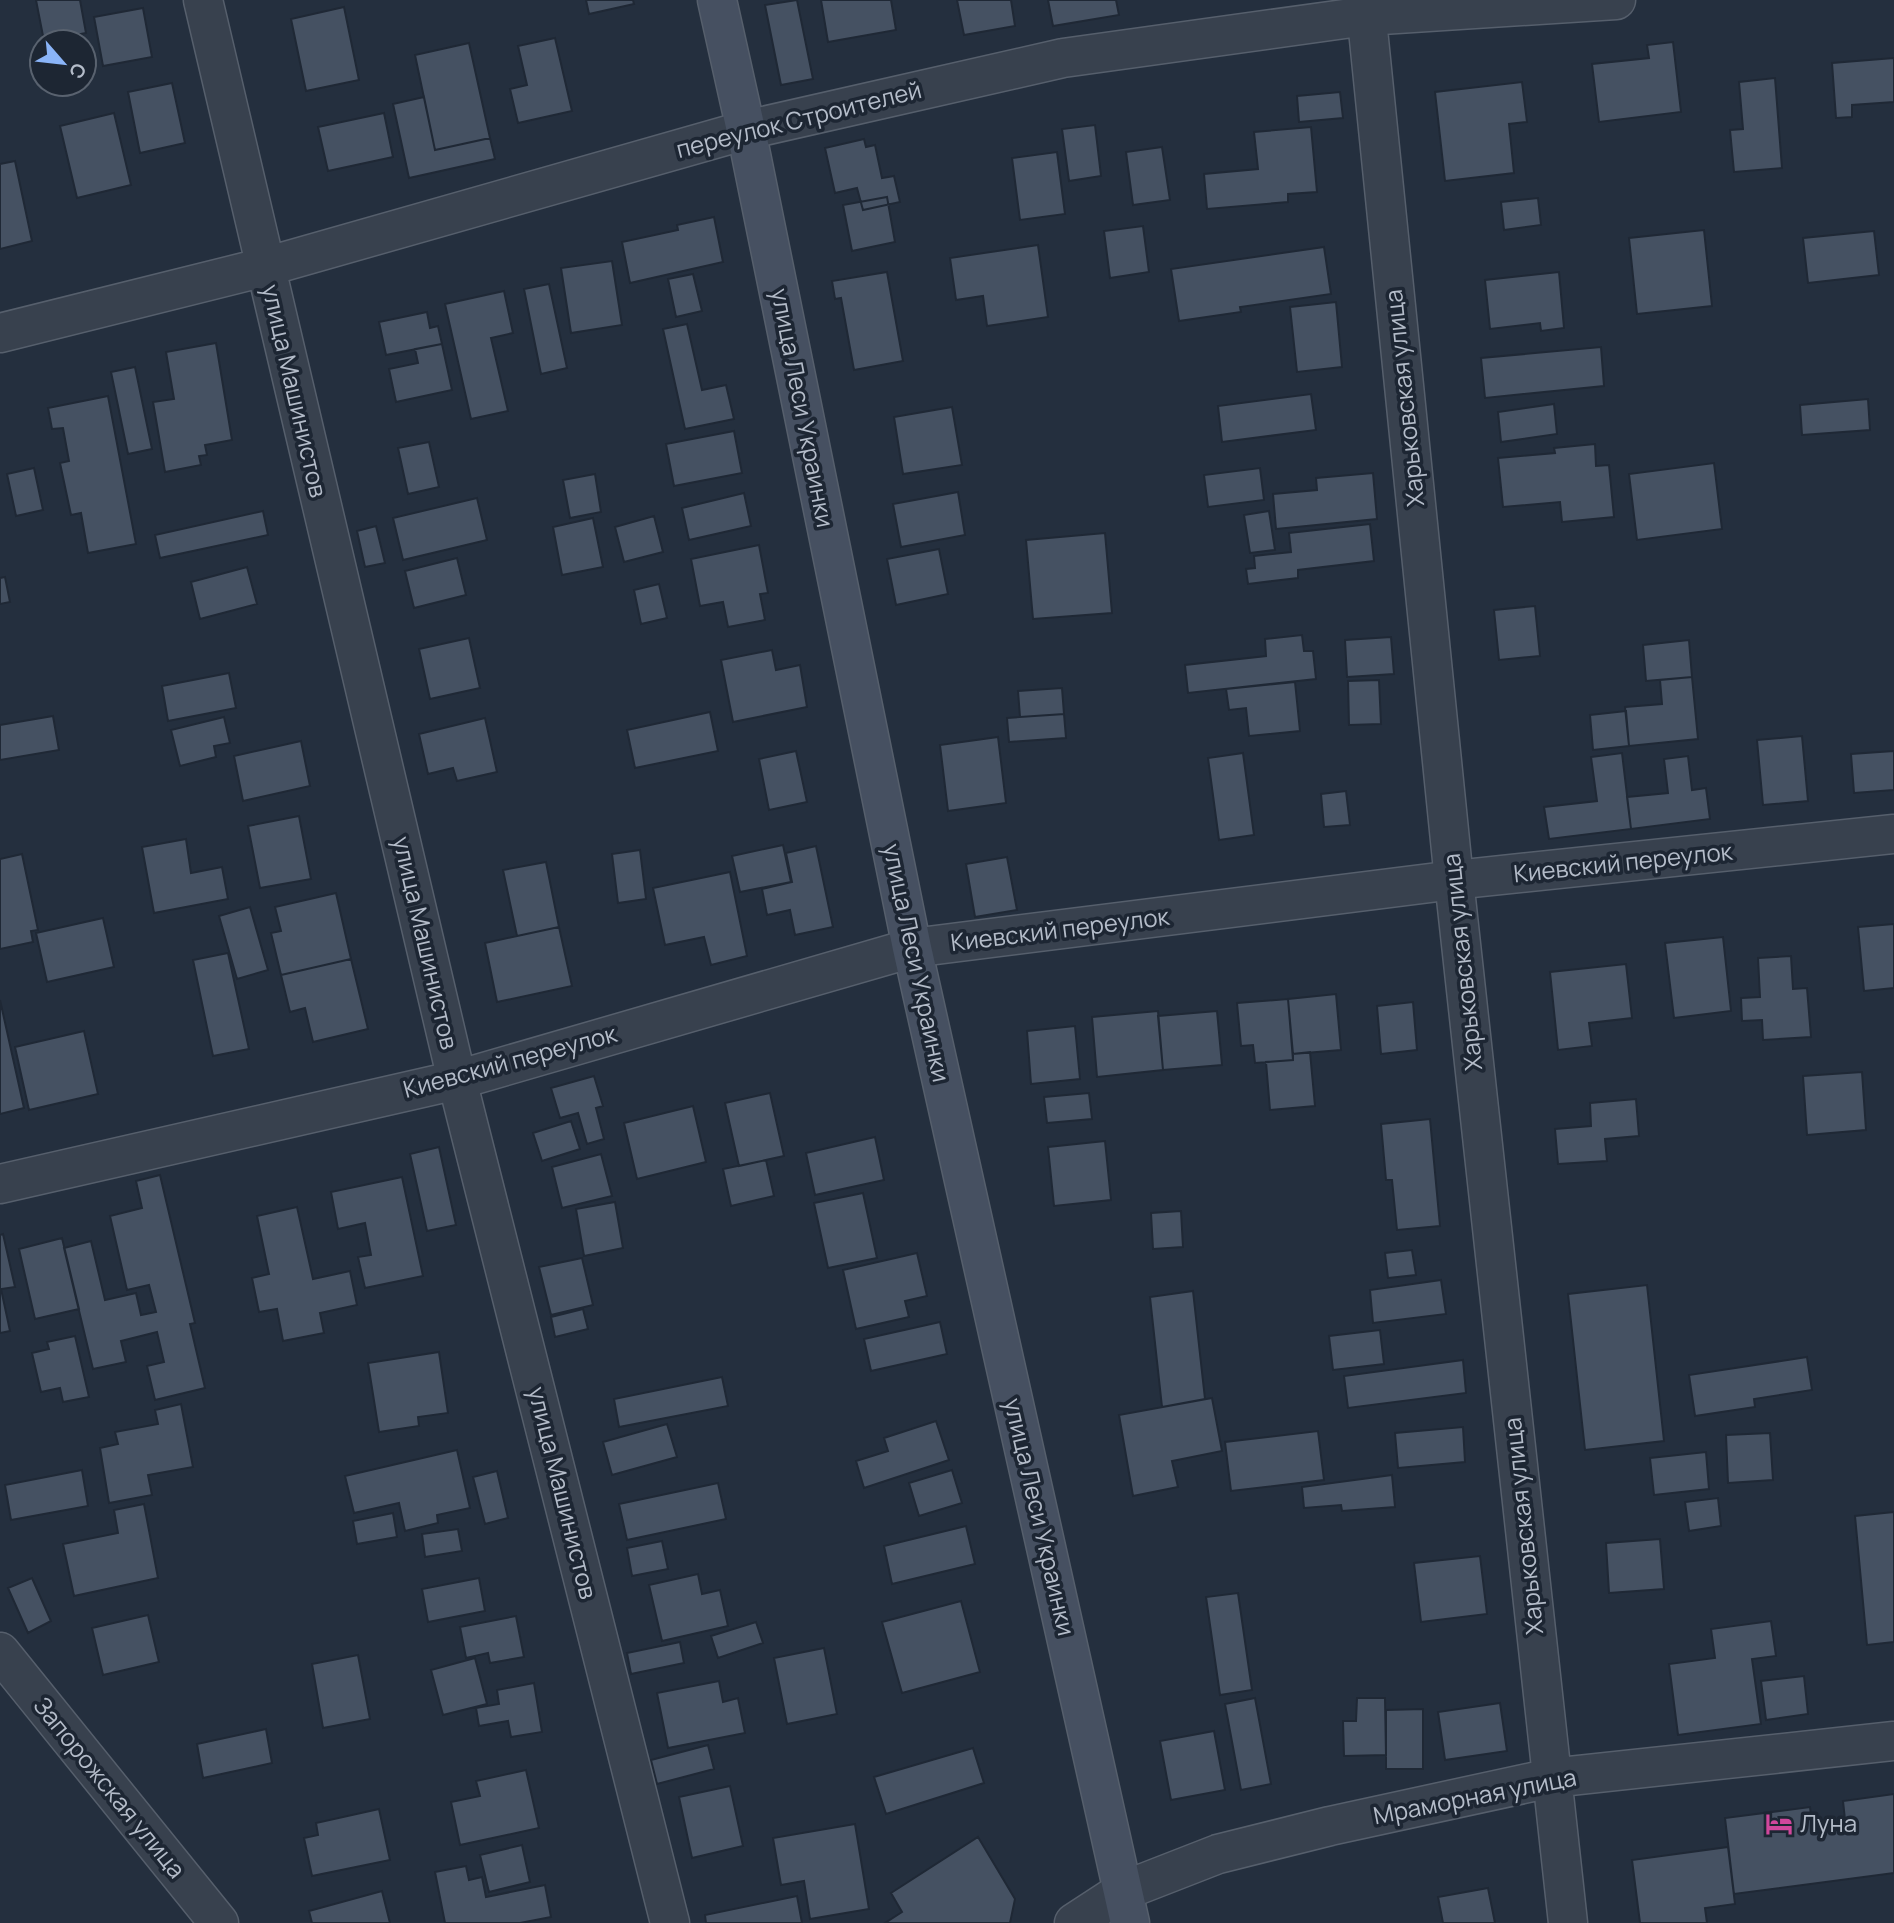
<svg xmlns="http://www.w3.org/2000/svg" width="1894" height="1923" font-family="Manrope,sans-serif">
<rect width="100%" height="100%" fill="#242f3e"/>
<!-- building -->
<path fill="#455162" stroke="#1f2835" stroke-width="2" d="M 36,0 L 80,0 L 86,33 L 44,41 Z
M 586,0 L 633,0 L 634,4 L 589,14 Z
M 797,0 L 813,79 L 781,85 L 765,5 Z
M 821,0 L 891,0 L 896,30 L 828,42 Z
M 957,0 L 1011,0 L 1015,26 L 964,35 Z
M 1048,0 L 1116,0 L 1119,15 L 1053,26 Z
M 344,7 L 359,80 L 306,91 L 291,19 Z
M 143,8 L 152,57 L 103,66 L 94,17 Z
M 555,38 L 572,111 L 518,123 L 510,89 L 527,85 L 518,46 Z
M 1673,42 L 1681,112 L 1599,122 L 1592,64 L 1649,58 L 1647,45 Z
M 469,43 L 490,138 L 435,150 L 415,55 Z
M 1894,58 L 1894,102 L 1852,105 L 1852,117 L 1836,118 L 1832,63 Z
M 1775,78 L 1782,168 L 1734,172 L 1730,130 L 1743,129 L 1739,82 Z
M 1522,82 L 1527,122 L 1509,124 L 1514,173 L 1445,181 L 1435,92 Z
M 172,83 L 185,143 L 140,153 L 128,92 Z
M 1340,92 L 1343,118 L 1299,122 L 1297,96 Z
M 424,97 L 435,150 L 490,138 L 495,159 L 409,178 L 393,104 Z
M 114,113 L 131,185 L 77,198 L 60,126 Z
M 384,113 L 393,157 L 328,171 L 318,127 Z
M 1095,125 L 1101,176 L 1069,181 L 1062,129 Z
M 1311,127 L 1317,192 L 1288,194 L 1288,202 L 1207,209 L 1204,174 L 1258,169 L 1254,132 Z
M 864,139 L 866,147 L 875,145 L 882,178 L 894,176 L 900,202 L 863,210 L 857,188 L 835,193 L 825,148 Z
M 1162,147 L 1170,200 L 1133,205 L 1126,152 Z
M 1057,152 L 1065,214 L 1020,220 L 1012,158 Z
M 15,161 L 32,241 L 0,249 L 0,164 Z
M 887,197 L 895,242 L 852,251 L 843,205 Z
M 1538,198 L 1541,225 L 1504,230 L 1501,202 Z
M 714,217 L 723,262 L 630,283 L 622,242 L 678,230 L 677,225 Z
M 1143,226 L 1149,272 L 1110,278 L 1104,231 Z
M 1704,230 L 1712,306 L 1637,314 L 1629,238 Z
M 1874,231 L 1879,275 L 1808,283 L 1803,238 Z
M 1038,245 L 1048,317 L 987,326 L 983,296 L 956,300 L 950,258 Z
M 1324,247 L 1331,294 L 1240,307 L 1241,312 L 1179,321 L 1171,269 Z
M 612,261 L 622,325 L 571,333 L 561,268 Z
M 887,272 L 903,361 L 854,370 L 841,298 L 835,299 L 832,281 Z
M 1559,272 L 1564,328 L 1541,331 L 1540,323 L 1490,329 L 1485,280 Z
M 693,274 L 702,311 L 676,317 L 668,279 Z
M 549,284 L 567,368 L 541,374 L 524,289 Z
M 504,291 L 513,333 L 491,338 L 508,411 L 471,419 L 445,304 Z
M 1336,302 L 1342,367 L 1297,372 L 1290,307 Z
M 427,312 L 430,328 L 438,326 L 442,344 L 386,355 L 379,322 Z
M 687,324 L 702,390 L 726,385 L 734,419 L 685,429 L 663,329 Z
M 216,343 L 232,440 L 205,445 L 207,455 L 199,456 L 201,465 L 165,472 L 153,402 L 174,399 L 166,352 Z
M 442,344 L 452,390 L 396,402 L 389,369 L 418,363 L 415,349 Z
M 1601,347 L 1604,386 L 1485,398 L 1481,358 Z
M 135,367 L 152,449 L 128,454 L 111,372 Z
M 1311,394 L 1316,430 L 1222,442 L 1218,406 Z
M 108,396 L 136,544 L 88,553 L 81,513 L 71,515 L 60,463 L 69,461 L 63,428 L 52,429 L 48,408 Z
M 1868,399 L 1870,430 L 1802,435 L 1800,405 Z
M 1554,404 L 1557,434 L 1501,442 L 1498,412 Z
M 952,407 L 962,465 L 903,474 L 894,417 Z
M 734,431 L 742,473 L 674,486 L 666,444 Z
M 429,442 L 439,487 L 408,494 L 398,448 Z
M 1595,444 L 1596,466 L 1609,465 L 1614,517 L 1562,522 L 1560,502 L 1503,507 L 1498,458 L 1555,453 L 1554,448 Z
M 1714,463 L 1722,529 L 1637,540 L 1629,474 Z
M 34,468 L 43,510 L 16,516 L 7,474 Z
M 1260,468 L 1264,500 L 1208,507 L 1204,475 Z
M 1373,473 L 1377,519 L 1276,529 L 1273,494 L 1317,490 L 1316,478 Z
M 595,474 L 601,512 L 570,518 L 563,480 Z
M 958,492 L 965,535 L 901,547 L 893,504 Z
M 744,493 L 751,526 L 689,540 L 682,508 Z
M 477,498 L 487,540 L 403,560 L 393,518 Z
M 263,511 L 268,535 L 160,558 L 155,535 Z
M 1269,511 L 1275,550 L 1250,553 L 1244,515 Z
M 654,516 L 663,552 L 624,562 L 615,527 Z
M 593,518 L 603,567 L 562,575 L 553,527 Z
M 1370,524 L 1374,561 L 1298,570 L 1298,578 L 1248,584 L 1246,569 L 1255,568 L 1254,556 L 1291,552 L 1289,533 Z
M 376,526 L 385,563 L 365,567 L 357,531 Z
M 1105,533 L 1112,613 L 1033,619 L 1026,540 Z
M 759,545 L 768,593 L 760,594 L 765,620 L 728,627 L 723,602 L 700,606 L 691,559 Z
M 939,549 L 948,594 L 896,605 L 887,559 Z
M 457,558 L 466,595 L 414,608 L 405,571 Z
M 247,567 L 257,604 L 200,619 L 191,582 Z
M 5,577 L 10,602 L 0,604 L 0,578 Z
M 659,584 L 667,618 L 641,624 L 634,590 Z
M 1535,606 L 1540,656 L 1499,660 L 1494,610 Z
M 1302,635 L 1304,651 L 1313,651 L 1316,679 L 1188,693 L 1185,665 L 1266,656 L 1265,639 Z
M 1391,637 L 1394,674 L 1347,677 L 1345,640 Z
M 469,638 L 480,688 L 430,699 L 419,649 Z
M 1689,640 L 1692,677 L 1646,681 L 1643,645 Z
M 772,650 L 776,670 L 800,665 L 807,707 L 733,722 L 721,660 Z
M 229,673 L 236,708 L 168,721 L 162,686 Z
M 1692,677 L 1698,739 L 1629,746 L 1625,707 L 1662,704 L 1660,680 Z
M 1379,680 L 1381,724 L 1349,725 L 1348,681 Z
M 1295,682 L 1300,731 L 1249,736 L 1246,708 L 1229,710 L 1226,689 Z
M 1062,688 L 1064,714 L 1020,717 L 1018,691 Z
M 1626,711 L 1629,746 L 1593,750 L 1590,715 Z
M 710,712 L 718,751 L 635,768 L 627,730 Z
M 1064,714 L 1066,738 L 1009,742 L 1007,718 Z
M 53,716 L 59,750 L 0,760 L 0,725 Z
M 224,717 L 230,743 L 214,746 L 216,757 L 180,766 L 171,730 Z
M 485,718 L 497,772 L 457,781 L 453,768 L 428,774 L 419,734 Z
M 1802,736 L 1808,801 L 1763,805 L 1757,740 Z
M 998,737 L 1006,803 L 948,811 L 940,745 Z
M 301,741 L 310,786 L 243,801 L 234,756 Z
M 796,751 L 807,802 L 769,810 L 759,759 Z
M 1894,751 L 1894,790 L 1854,793 L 1851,754 Z
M 1243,753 L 1254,835 L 1219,840 L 1208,758 Z
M 1622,753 L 1631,829 L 1549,839 L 1544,807 L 1597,801 L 1591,757 Z
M 1688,756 L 1692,790 L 1706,788 L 1710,819 L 1631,829 L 1627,797 L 1668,793 L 1664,759 Z
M 1346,791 L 1350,825 L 1324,827 L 1321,794 Z
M 299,816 L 311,879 L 260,888 L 248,826 Z
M 186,839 L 191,873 L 222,867 L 228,899 L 154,913 L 142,847 Z
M 783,845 L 791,882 L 740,892 L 732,856 Z
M 816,846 L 833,927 L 795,935 L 790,910 L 767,915 L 762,889 L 792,882 L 786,853 Z
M 640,850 L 646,899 L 618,903 L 612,854 Z
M 22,854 L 38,930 L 31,931 L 33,942 L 0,949 L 0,859 Z
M 1007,857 L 1017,910 L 975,917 L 966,864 Z
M 546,862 L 559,927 L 517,936 L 503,870 Z
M 730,872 L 747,956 L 711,965 L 704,937 L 665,945 L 653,888 Z
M 336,893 L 351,959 L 281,975 L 271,933 L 281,931 L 275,907 Z
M 250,907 L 268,970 L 237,979 L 219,916 Z
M 103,918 L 114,967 L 47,982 L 36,933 Z
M 1894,924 L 1894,988 L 1864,991 L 1858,927 Z
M 559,927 L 572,986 L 497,1002 L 485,943 Z
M 1723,937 L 1731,1011 L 1674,1018 L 1665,943 Z
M 228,953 L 249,1049 L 213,1056 L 193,960 Z
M 1791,956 L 1793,989 L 1807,988 L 1811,1037 L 1763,1040 L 1762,1020 L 1742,1021 L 1741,998 L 1760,997 L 1758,958 Z
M 351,959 L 368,1029 L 313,1042 L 305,1008 L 290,1012 L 281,975 Z
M 1626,964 L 1632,1018 L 1589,1023 L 1592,1046 L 1558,1050 L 1550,972 Z
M 1336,994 L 1341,1050 L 1293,1054 L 1288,999 Z
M 1288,999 L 1293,1060 L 1255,1063 L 1253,1045 L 1241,1046 L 1237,1003 Z
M 0,1000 L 24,1108 L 0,1114 Z
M 1413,1002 L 1417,1050 L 1381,1054 L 1377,1006 Z
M 1158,1011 L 1163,1070 L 1097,1077 L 1092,1017 Z
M 1217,1011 L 1222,1065 L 1163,1070 L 1158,1016 Z
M 1075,1026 L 1080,1079 L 1031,1084 L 1027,1031 Z
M 84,1031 L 98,1094 L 29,1110 L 15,1047 Z
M 1310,1052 L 1315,1106 L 1270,1110 L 1266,1062 L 1293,1060 L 1293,1054 Z
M 1862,1072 L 1866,1130 L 1807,1135 L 1803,1076 Z
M 594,1076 L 603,1106 L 596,1108 L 604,1139 L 587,1144 L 578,1113 L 560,1118 L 551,1088 Z
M 770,1093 L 784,1156 L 739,1166 L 725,1103 Z
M 1089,1093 L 1092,1119 L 1047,1123 L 1044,1097 Z
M 1636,1099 L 1639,1136 L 1605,1139 L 1607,1161 L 1558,1164 L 1555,1129 L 1591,1126 L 1590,1103 Z
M 693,1106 L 706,1162 L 637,1179 L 624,1123 Z
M 1430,1119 L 1440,1226 L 1397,1230 L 1392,1180 L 1386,1180 L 1381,1124 Z
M 571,1121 L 580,1149 L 542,1161 L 533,1133 Z
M 875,1137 L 884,1180 L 815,1195 L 806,1153 Z
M 1105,1141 L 1111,1200 L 1054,1206 L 1048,1147 Z
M 439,1147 L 456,1225 L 427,1231 L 410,1154 Z
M 601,1154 L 612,1196 L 562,1208 L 552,1167 Z
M 766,1160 L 774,1196 L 731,1206 L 723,1169 Z
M 160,1175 L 195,1323 L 190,1324 L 205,1388 L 155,1400 L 147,1366 L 164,1362 L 157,1332 L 121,1341 L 126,1362 L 93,1369 L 64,1248 L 91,1241 L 105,1300 L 136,1293 L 141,1315 L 156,1312 L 149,1285 L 127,1290 L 110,1216 L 142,1208 L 136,1181 Z
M 402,1177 L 423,1276 L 365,1288 L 358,1257 L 371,1255 L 365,1223 L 338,1229 L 331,1192 Z
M 863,1193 L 877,1258 L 828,1268 L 814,1203 Z
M 615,1202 L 623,1248 L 584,1256 L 576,1209 Z
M 297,1207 L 313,1279 L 350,1271 L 357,1305 L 320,1313 L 324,1333 L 283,1341 L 277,1309 L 259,1312 L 252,1278 L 269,1274 L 257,1216 Z
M 1181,1211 L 1183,1247 L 1153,1249 L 1151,1213 Z
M 3,1234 L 15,1287 L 1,1289 L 10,1331 L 0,1333 L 0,1235 Z
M 62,1238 L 79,1309 L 35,1319 L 19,1249 Z
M 1412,1250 L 1416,1275 L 1388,1278 L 1385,1253 Z
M 917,1253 L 927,1296 L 905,1301 L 909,1317 L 856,1329 L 843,1270 Z
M 582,1258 L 593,1305 L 551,1315 L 539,1267 Z
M 1441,1280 L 1446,1314 L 1373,1323 L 1370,1290 Z
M 1647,1285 L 1664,1441 L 1585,1450 L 1568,1294 Z
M 1193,1291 L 1205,1399 L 1162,1407 L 1150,1297 Z
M 583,1309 L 588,1329 L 555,1337 L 551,1317 Z
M 940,1322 L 947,1354 L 871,1371 L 864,1339 Z
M 1380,1330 L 1384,1364 L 1333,1370 L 1329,1336 Z
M 75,1336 L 89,1397 L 63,1402 L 60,1388 L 41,1392 L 32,1353 L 49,1349 L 47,1342 Z
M 439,1352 L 448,1413 L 418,1417 L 419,1426 L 379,1432 L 368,1363 Z
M 1807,1357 L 1812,1390 L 1754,1399 L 1755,1407 L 1695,1416 L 1689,1375 Z
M 1463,1360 L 1466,1393 L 1348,1408 L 1344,1376 Z
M 722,1377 L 728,1406 L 619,1427 L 614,1399 Z
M 1212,1398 L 1222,1451 L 1172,1461 L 1178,1487 L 1133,1496 L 1119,1415 Z
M 181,1404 L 193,1467 L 148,1475 L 152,1495 L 109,1503 L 100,1448 L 118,1444 L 115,1432 L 158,1424 L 155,1410 Z
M 936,1421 L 949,1460 L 864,1488 L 856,1461 L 888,1451 L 884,1438 Z
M 667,1424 L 677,1457 L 612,1475 L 603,1442 Z
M 1463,1427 L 1465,1462 L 1398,1468 L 1395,1433 Z
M 1318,1431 L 1324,1480 L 1231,1491 L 1225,1442 Z
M 1770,1433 L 1773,1480 L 1728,1483 L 1726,1435 Z
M 457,1450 L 470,1508 L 437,1515 L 438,1523 L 405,1531 L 399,1503 L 354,1513 L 345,1476 Z
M 1706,1452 L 1709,1489 L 1654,1495 L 1650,1458 Z
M 82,1470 L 88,1506 L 11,1520 L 5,1485 Z
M 952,1470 L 962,1503 L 919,1516 L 909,1483 Z
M 497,1471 L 508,1518 L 485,1524 L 473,1477 Z
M 1392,1475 L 1395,1507 L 1342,1511 L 1341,1505 L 1304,1508 L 1302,1487 Z
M 718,1483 L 726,1519 L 627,1540 L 619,1504 Z
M 1718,1498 L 1721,1526 L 1689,1531 L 1685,1502 Z
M 144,1504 L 158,1578 L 74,1596 L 63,1544 L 118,1533 L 114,1510 Z
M 1894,1512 L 1894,1642 L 1867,1645 L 1855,1516 Z
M 393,1513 L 397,1537 L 357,1544 L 353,1521 Z
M 966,1526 L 975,1564 L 892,1584 L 884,1546 Z
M 458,1529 L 462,1551 L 425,1557 L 422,1534 Z
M 1660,1539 L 1664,1589 L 1609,1593 L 1606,1543 Z
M 662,1541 L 668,1569 L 632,1576 L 627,1548 Z
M 1480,1556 L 1487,1614 L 1421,1622 L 1414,1563 Z
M 698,1574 L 702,1594 L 720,1590 L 728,1626 L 662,1641 L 649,1585 Z
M 32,1578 L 51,1621 L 28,1633 L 8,1588 Z
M 479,1578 L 485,1611 L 428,1622 L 422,1589 Z
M 1238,1593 L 1252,1690 L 1220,1695 L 1206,1597 Z
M 961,1601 L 980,1672 L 902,1693 L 882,1622 Z
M 148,1615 L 159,1662 L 103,1675 L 92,1628 Z
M 516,1616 L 524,1657 L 490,1663 L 488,1653 L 466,1658 L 460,1627 Z
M 1771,1621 L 1776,1656 L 1752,1659 L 1761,1724 L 1678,1735 L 1669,1664 L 1715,1658 L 1711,1629 Z
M 756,1622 L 763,1643 L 718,1658 L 711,1636 Z
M 680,1642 L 684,1663 L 631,1674 L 627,1653 Z
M 824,1648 L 837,1714 L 787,1724 L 774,1658 Z
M 358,1655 L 370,1719 L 323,1728 L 312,1664 Z
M 475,1658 L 487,1704 L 443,1715 L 431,1670 Z
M 1804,1676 L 1808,1714 L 1766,1720 L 1761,1681 Z
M 719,1681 L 723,1702 L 738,1698 L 745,1733 L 668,1748 L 657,1693 Z
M 534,1683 L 542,1732 L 511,1737 L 508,1721 L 479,1726 L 476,1708 L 499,1704 L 497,1690 Z
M 1255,1698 L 1271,1784 L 1241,1790 L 1225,1704 Z
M 1357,1698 L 1385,1698 L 1386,1755 L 1344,1756 L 1343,1721 L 1356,1721 Z
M 1500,1703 L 1507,1751 L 1445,1760 L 1438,1712 Z
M 1423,1709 L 1423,1769 L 1386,1769 L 1386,1710 Z
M 266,1729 L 272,1763 L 203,1778 L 197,1744 Z
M 1214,1731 L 1225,1790 L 1171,1800 L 1160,1741 Z
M 708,1745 L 714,1769 L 657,1784 L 651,1760 Z
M 973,1748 L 984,1783 L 886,1814 L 874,1777 Z
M 526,1770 L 539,1828 L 460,1845 L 451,1802 L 480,1796 L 476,1781 Z
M 730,1786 L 743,1846 L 692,1858 L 679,1797 Z
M 1894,1794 L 1894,1873 L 1734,1894 L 1725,1818 L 1810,1807 L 1813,1833 L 1846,1829 L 1843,1801 Z
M 379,1809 L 390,1860 L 312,1876 L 304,1838 L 318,1835 L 316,1823 Z
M 855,1824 L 869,1909 L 810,1919 L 804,1881 L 781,1885 L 773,1838 Z
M 978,1837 L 1015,1899 L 1010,1923 L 885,1923 L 902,1912 L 891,1893 Z
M 522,1845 L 530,1882 L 489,1892 L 480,1855 Z
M 1728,1847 L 1735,1904 L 1705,1908 L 1707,1923 L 1640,1923 L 1632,1860 Z
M 466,1866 L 469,1880 L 482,1877 L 486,1897 L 545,1885 L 551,1917 L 520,1923 L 445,1923 L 435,1872 Z
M 1488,1888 L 1495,1923 L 1443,1923 L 1438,1897 Z
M 382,1891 L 390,1923 L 312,1923 L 309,1911 Z
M 797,1896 L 802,1923 L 706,1923 L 705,1915 Z"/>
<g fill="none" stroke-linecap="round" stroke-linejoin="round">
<defs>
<path id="minor" d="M 203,0 L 457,1080 L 670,1923
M 1365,0 L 1454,880 L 1568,1923
M 0,333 L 265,267 L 746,130 L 1063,58 L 1366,16 L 1616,0
M 0,1184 L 457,1080 L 912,948
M 0,1652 L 219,1923
M 1074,1923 L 1123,1891 L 1218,1854 L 1330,1826 L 1551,1778 L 1894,1741"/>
<path id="tertiary" d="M 912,948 L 1454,880 L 1894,834"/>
<path id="secondary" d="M 717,0 L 746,130 L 912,948 L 1130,1923"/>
</defs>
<!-- minor casing -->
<use href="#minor" stroke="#565f6c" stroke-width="41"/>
<!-- tertiary casing -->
<use href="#tertiary" stroke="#565f6c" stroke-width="41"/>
<!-- secondary casing -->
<use href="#secondary" stroke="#565f6c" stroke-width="41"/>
<!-- minor -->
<use href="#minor" stroke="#38414e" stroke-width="38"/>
<!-- tertiary -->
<use href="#tertiary" stroke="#38414e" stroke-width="38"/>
<!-- secondary -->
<use href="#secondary" stroke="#465061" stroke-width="38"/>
</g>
<!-- icons -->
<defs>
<symbol id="hotel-bare" viewBox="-9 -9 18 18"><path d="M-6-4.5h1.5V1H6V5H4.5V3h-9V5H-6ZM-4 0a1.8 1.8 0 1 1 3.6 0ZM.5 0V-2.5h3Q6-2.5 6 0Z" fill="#d1479c" stroke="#1d2633" stroke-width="2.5" paint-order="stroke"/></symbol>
</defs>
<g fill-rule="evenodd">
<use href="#hotel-bare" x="1760" y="1805" width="38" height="38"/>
</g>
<g text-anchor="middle" stroke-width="7" stroke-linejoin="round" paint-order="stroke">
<!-- street labels -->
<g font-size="24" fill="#b4bcc9" stroke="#1d2633">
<text transform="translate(799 120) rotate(-14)" y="8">переулок Строителей</text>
<text transform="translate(294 391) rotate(77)" y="8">улица Машинистов</text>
<text transform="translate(1405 398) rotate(-96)" y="8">Харьковская улица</text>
<text transform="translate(802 408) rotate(79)" y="8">улица Леси Украинки</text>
<text transform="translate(1623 863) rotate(-6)" y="8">Киевский переулок</text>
<text transform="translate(1060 930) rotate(-7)" y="8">Киевский переулок</text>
<text transform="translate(425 943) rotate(77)" y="8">улица Машинистов</text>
<text transform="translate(1463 962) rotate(-96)" y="8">Харьковская улица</text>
<text transform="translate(916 963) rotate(78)" y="8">улица Леси Украинки</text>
<text transform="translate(510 1062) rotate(-15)" y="8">Киевский переулок</text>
<text transform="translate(562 1493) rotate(76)" y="8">улица Машинистов</text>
<text transform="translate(1039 1517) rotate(77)" y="8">улица Леси Украинки</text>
<text transform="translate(1524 1526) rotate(-96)" y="8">Харьковская улица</text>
<text transform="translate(109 1788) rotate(51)" y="8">Запорожская улица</text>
<text transform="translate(1475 1797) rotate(-11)" y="8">Мраморная улица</text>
</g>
<!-- poi labels -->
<g font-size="24" fill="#b4bcc9" stroke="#1d2633" text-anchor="start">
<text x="1800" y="1832">Луна</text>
</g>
</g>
<!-- north arrow -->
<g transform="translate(63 63) rotate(118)"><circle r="33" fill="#1d2633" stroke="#59626f" stroke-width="2"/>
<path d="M0-5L12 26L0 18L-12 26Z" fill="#8ab4f8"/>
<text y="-10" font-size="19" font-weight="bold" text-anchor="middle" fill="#b4bcc9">С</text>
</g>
</svg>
